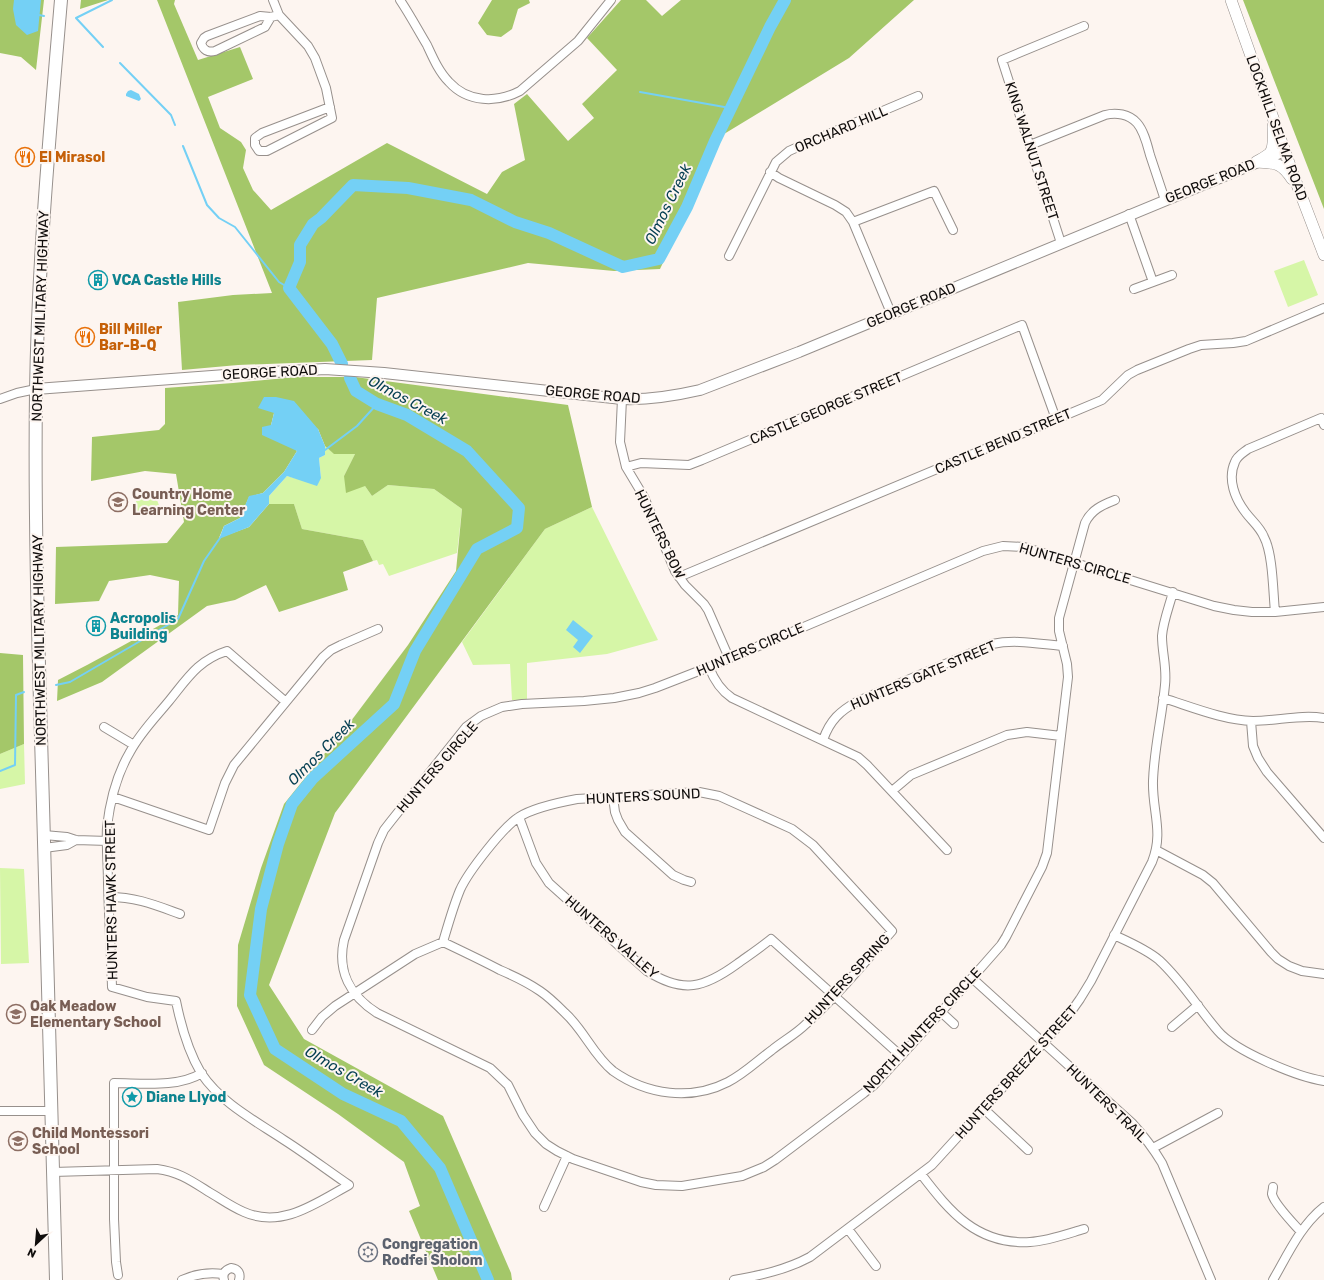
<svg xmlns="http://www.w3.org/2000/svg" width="1324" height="1280" font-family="Rubik,sans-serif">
<rect width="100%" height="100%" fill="#fdf5f0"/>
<!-- green -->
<path fill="#d6f6a7" d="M 1304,260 L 1318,295 L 1288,307 L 1274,271 Z
M 325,446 L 335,454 L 355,454 L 344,476 L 365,486 L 372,496 L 388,485 L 434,489 L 462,509 L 457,553 L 389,576 L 383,564 L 379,565 L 377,560 L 373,561 L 363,540 L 302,529 L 294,504 L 269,504 L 269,496 L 287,476 L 298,479 L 321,478 L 319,458 L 325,455 Z
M 139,497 L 157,500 L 160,508 L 152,516 L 133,516 L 133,506 Z
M 592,507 L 658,640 L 607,654 L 527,663 L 527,700 L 512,700 L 510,664 L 473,665 L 462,642 L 545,529 Z
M 24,744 L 25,784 L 0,789 L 0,754 Z
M 0,868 L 24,869 L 29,963 L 1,964 Z"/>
<!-- forest -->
<path fill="#a4c769" d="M 0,0 L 44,0 L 36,70 L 21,57 L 0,53 Z
M 81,0 L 108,0 L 80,9 Z
M 157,0 L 175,0 L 174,4 L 198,60 L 240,47 L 253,79 L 208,97 L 220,128 L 241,142 L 246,150 L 243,168 L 253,190 L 271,210 L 387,143 L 487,194 L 502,172 L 525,160 L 514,104 L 527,94 L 568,141 L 594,118 L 582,104 L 617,70 L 587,38 L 621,0 L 646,0 L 662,16 L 681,0 L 914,0 L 849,58 L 724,134 L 660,269 L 614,271 L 528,263 L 377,298 L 372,360 L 238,365 L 182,370 L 178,302 L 233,295 L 272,293 Z
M 492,0 L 529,0 L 530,3 L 518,9 L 512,29 L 501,37 L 487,35 L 478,23 Z
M 1243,0 L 1324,0 L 1324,209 Z
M 296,377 L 355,377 L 568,405 L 592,507 L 545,529 L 335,813 L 269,985 L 304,1039 L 443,1116 L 511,1273 L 512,1280 L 438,1280 L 409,1211 L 420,1206 L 404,1162 L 338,1114 L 264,1065 L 237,1006 L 238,945 L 261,868 L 284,804 L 354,717 L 408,645 L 456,571 L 462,509 L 434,489 L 388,485 L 372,496 L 365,486 L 346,493 L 344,476 L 355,454 L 334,454 L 325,446 L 318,429 L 274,413 L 271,425 L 297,451 L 284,472 L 263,493 L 249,497 L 240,518 L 224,526 L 219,538 L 249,527 L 269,504 L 294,504 L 302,529 L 363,540 L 373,561 L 343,572 L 348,590 L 279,612 L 266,585 L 235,600 L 207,606 L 102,682 L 57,701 L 58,680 C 98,660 138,637 178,615 L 179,581 L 150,575 L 109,581 L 99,601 L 55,604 L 56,547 L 167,543 L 184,522 L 176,474 L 145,471 L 91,481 L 92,437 L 159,430 L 165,424 L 165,388 L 233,383 Z
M 0,653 L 23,655 L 24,744 L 0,754 Z"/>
<!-- water -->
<path fill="#74d0f5" d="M 14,0 L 41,0 L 38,31 L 27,35 L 16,25 L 13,9 Z
M 131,90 L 139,94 L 141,99 L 139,101 L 126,96 L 126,94 L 128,91 Z
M 264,397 L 276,397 L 294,401 L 318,429 L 325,446 L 325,455 L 319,458 L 321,478 L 317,486 L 287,476 L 269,496 L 269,504 L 249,527 L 219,539 L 224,526 L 240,518 L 249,496 L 263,493 L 284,472 L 297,451 L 262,435 L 262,427 L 271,425 L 274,413 L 258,408 Z
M 573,620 L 593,636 L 580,653 L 573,647 L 578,640 L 566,630 Z"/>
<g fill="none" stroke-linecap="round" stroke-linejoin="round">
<!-- stream -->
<path stroke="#74d0f5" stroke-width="2" d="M 39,15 L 44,16
M 103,47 L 76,18 L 112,0
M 120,63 L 171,115 L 175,125
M 640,92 L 730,108
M 183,146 L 207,205 L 219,218 L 235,227 L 279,282 L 289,288
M 325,450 L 357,426 L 377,404
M 56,685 L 70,682 L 178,619 L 204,561 L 220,538
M 0,771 L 15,765 L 16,695 L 24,692"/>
<!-- river -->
<path stroke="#74d0f5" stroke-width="12" d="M 342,364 L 332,344 L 289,288 L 300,262 L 300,245 L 313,224 L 321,218 L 353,185 L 408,188 L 471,200 L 515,222 L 549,233 L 623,267 L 659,259 L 687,207 L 715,141 L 770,27 L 785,0
M 350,378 L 356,391 L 377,404 L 407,415 L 467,451 L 519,508 L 517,528 L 477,549 L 415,651 L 394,704 L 313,778 L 292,804 L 278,844 L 261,909 L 250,995 L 275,1049 L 343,1094 L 401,1121 L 440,1168 L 488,1280"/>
<defs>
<path id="minor" d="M 273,0 L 279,15 L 308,46 L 315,58 L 326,88 L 332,118 L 267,151 L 259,151 L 255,145 L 255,138 L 262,133 L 330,107
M 400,0 C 410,15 418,30 427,45 C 433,58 439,72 449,82 C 468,103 497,103 520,91 L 578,41 L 611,0
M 271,17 L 265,27 L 215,51 C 208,53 203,50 201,43 L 204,38 L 207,36 L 260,16 L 271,17 L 279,15
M 1030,145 L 1105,115 C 1116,112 1129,114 1137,123 C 1144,131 1147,144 1150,155 C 1155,170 1160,185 1165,200
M 770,172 L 779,178 L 835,205 L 846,212 L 853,222 L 891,313
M 1129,214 L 1153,282
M 853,222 L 934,191 L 953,230
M 1061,243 L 1002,60 L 1084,26
M 729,256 L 776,162 L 789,151 L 800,146 L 918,96
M 1134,289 L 1172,275
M 0,399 L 17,393 L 36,389
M 622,399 L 620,442 L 626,467 L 644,497 L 675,571 L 685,585 L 704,604 L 708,610 L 729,658
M 626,467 L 641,463 L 689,465 L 702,460 L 1022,325 L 1056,419
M 1115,500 C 1102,505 1091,510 1085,523 L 1059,618 L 1059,631 L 1067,664 L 1068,677 L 1047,853 L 1042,867 L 1006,937 L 1001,945 L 972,978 L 901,1056 L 874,1085 L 864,1093 L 775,1160 L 764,1167 L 742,1176 L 682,1186 L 656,1185 L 641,1182 L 573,1159 L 557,1151 L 546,1144 L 535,1133 L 523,1115 L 508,1085 L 490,1068 L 377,1013 C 350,996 337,971 344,940 L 378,843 L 384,830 L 391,821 L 466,727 L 481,716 L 502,707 L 522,704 L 584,701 L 614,698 L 639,693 L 655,688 L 709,667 L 983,551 L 1003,546 L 1024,547 L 1214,606 L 1234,610 L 1252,612 L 1275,612 L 1324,607
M 679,577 L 1102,400 L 1128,375 L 1137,370 L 1189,349 L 1201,345 L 1233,343 L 1246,341 L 1324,308
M 1275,612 C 1273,592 1273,554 1264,537 C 1260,527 1252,521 1246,513 C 1235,499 1227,479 1235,462 C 1237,456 1243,453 1248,449 L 1321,418 L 1324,425
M 709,667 C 714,680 720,690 732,698 L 858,757 L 867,765 L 947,850
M 1163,698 C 1192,707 1223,720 1253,721 C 1277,721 1301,714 1324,718
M 1251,721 L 1253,746 L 1258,758 L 1267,772 L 1324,838
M 104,727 L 134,745
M 823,740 C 830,720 840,711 858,701 L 992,644 C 1016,639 1039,644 1063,646
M 892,791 L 911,775 L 1007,735 L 1027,732 L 1061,736
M 699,792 L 719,796 L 792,829 L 813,845 L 892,931 C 864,963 837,996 806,1024 C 796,1034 783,1041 772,1050 C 757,1061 744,1074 728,1082 C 691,1101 647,1095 613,1071 C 593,1055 584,1030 565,1013 C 557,1005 549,997 540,991 C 527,982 514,976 500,970 C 481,960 462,951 443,942 C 448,925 453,907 460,890 C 468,872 503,827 519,817 C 533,808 561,802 577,799 Z
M 113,797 L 209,830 L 225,783 L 234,765 L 323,657 L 331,650 L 341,645 L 378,629
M 613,797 L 615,812 L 618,820 L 625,832 L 673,875 L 684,880 L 691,882
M 519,817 L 536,863 L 549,883 L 647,971 C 683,994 704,988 737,964 C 748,956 760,948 771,939 L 901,1056
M 44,835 L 67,837 L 76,840 L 108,841
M 44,848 L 67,845 L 76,840
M 1156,850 L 1203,875 L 1213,883 L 1271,952 L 1278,959 L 1289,966 L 1302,971 L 1324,974
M 109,897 C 136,897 155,905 180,914
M 1114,935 C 1129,942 1146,949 1159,960 C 1182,981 1198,1008 1218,1031 C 1235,1051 1297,1077 1324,1081
M 972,978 L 1132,1123 C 1144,1136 1153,1148 1162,1163 L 1211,1280
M 941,1012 L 954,1024
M 1172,1027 L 1198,1005
M 312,1030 L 322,1017 L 335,1006 L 415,954 L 443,942
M 984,1109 L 1028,1150
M 0,1111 L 51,1111
M 1153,1148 L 1218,1113
M 53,1172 L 157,1169 C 179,1172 190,1180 209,1192 C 221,1199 232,1207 244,1212 C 282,1229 316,1203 349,1185 C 327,1170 306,1154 284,1140 C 254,1120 221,1103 201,1073 C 188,1051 181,1026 176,1001 L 147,997 L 112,987 C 111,953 109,919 108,884 C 108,865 106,845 107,827 C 110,801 117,774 130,752 C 140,733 155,718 169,701 C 187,679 198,660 227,651 L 286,702
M 921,1174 C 950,1212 977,1245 1030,1242 C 1048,1241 1067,1234 1084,1229
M 1273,1187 C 1273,1190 1272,1192 1272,1194 C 1274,1204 1294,1224 1301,1232
M 544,1207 L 567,1156
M 848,1229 L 876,1266
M 118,1275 L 116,1262 L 114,1219 L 114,1083 C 141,1083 178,1088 202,1073
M 182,1280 C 195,1274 209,1272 223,1274
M 224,1280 C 222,1274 225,1270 231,1268 C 238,1269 241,1273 239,1280
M 734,1280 C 761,1275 786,1270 810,1257 L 932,1165 L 1068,1016 L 1080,999 L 1091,981 L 1152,862 C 1164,832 1152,811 1153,781 C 1154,749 1162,717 1165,685 C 1167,667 1162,653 1162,636 C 1163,622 1169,607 1173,592
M 1273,1280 C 1288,1254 1301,1225 1324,1207"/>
<path id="tertiary" d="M 36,389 L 239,374 L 325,369 L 384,373 L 622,399 C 648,400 674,396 700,390 L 799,352 L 1285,151"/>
<path id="secondary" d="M 1231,0 L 1293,174 L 1324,255
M 1256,162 C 1275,163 1281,162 1292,179
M 1256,162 C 1261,159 1267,156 1270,153 C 1275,146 1273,134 1273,126"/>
<path id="primary" d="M 56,1280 C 52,1134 48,988 44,842 C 40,692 34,542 36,392 C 38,261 50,130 61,0"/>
</defs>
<!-- minor casing -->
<use href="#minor" stroke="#97908c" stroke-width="10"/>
<!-- tertiary casing -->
<use href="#tertiary" stroke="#97908c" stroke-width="12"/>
<!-- secondary casing -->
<use href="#secondary" stroke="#97908c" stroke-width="12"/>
<!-- primary casing -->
<use href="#primary" stroke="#97908c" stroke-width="14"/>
<!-- minor -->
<use href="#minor" stroke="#fff" stroke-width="8"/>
<!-- tertiary -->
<use href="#tertiary" stroke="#fff" stroke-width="10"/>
<!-- secondary -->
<use href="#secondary" stroke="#fff" stroke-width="11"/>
<!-- primary -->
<use href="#primary" stroke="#fff" stroke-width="12"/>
</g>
<!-- icons -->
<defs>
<symbol id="restaurant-ring" viewBox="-11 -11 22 22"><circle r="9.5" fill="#fdf5f0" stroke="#e8710a" stroke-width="1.5"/><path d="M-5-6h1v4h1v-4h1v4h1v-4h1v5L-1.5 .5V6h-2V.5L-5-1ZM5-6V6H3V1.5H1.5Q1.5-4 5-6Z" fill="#e8710a"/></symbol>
<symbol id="building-ring" viewBox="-11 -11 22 22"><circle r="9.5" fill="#fdf5f0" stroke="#0f9aa8" stroke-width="1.5"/><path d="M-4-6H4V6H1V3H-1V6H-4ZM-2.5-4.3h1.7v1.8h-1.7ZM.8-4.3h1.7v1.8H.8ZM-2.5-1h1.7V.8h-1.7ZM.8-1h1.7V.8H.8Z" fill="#0f9aa8"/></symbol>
<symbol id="school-ring" viewBox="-11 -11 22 22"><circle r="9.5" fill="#fdf5f0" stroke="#8d6e63" stroke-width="1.5"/><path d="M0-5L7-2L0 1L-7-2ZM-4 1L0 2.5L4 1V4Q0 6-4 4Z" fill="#8d6e63"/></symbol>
<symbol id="sight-ring" viewBox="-11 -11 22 22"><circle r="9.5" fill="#fdf5f0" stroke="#0f9aa8" stroke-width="1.5"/><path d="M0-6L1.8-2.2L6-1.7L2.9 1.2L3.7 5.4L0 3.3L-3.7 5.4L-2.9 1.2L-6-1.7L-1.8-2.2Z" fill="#0f9aa8"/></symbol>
<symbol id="synagogue-ring" viewBox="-11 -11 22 22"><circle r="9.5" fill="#fdf5f0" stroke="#6b7280" stroke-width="1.5"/><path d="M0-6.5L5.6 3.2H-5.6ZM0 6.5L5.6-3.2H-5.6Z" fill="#6b7280"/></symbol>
</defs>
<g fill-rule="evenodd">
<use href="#restaurant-ring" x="14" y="146" width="22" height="22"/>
<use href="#building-ring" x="87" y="269" width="22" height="22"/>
<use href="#restaurant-ring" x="74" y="326" width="22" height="22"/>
<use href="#school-ring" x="107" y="491" width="22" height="22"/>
<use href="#building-ring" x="85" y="615" width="22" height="22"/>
<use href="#school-ring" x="5" y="1003" width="22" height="22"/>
<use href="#sight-ring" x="121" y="1086" width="22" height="22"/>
<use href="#school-ring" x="7" y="1130" width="22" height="22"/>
<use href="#synagogue-ring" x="357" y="1241" width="22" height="22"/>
</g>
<g text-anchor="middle" stroke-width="4" stroke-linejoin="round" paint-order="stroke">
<!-- street labels -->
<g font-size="14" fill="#100d0c" stroke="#fdf5f0">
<text transform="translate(1277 128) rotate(70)" y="5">LOCKHILL SELMA ROAD</text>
<text transform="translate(841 129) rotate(-23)" y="5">ORCHARD HILL</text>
<text transform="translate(1032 151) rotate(72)" y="5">KING WALNUT STREET</text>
<text transform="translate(1210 181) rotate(-22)" y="5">GEORGE ROAD</text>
<text transform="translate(911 305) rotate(-23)" y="5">GEORGE ROAD</text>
<text transform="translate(40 316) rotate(-88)" y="5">NORTHWEST MILITARY HIGHWAY</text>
<text transform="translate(270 372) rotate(-3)" y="5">GEORGE ROAD</text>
<text transform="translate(593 394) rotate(5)" y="5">GEORGE ROAD</text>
<text transform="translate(826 408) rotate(-23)" y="5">CASTLE GEORGE STREET</text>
<text transform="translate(1003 441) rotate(-23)" y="5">CASTLE BEND STREET</text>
<text transform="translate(660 534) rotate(64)" y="5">HUNTERS BOW</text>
<text transform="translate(1075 563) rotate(16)" y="5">HUNTERS CIRCLE</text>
<text transform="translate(39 640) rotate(-91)" y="5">NORTHWEST MILITARY HIGHWAY</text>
<text transform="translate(750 649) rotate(-23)" y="5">HUNTERS CIRCLE</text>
<text transform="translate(923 675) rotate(-23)" y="5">HUNTERS GATE STREET</text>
<text transform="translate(437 767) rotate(-49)" y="5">HUNTERS CIRCLE</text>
<text transform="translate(643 796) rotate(-3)" y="5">HUNTERS SOUND</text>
<text transform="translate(111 900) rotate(-91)" y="5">HUNTERS HAWK STREET</text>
<text transform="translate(612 937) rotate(41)" y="5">HUNTERS VALLEY</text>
<text transform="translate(847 979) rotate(-47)" y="5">HUNTERS SPRING</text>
<text transform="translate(922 1030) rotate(-47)" y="5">NORTH HUNTERS CIRCLE</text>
<text transform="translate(1016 1072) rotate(-48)" y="5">HUNTERS BREEZE STREET</text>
<text transform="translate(1107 1103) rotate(44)" y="5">HUNTERS TRAIL</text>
</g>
<!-- food labels -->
<g font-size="14" font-weight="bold" fill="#c56008" stroke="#fdf5f0" text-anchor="start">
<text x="39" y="162">El Mirasol</text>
<text x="99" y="334">Bill Miller<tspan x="99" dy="16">Bar-B-Q</tspan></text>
</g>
<!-- culture labels -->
<g font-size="14" font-weight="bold" fill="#0d838f" stroke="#fdf5f0" text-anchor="start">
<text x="112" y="285">VCA Castle Hills</text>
<text x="110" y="623">Acropolis<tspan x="110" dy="16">Building</tspan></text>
<text x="146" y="1102">Diane Llyod</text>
</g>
<!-- education labels -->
<g font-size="14" font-weight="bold" fill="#785e54" stroke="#fdf5f0" text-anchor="start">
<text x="132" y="499">Country Home<tspan x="132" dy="16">Learning Center</tspan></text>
<text x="30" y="1011">Oak Meadow<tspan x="30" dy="16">Elementary School</tspan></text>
<text x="32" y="1138">Child Montessori<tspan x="32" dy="16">School</tspan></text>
</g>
<!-- worship labels -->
<g font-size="14" font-weight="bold" fill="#5b616d" stroke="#fdf5f0" text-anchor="start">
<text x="382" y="1249">Congregation<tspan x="382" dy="16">Rodfei Sholom</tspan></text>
</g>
<!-- water labels -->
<g font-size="15" font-style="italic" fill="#043e51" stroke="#fdf5f0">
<text transform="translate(668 204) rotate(-64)" y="5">Olmos Creek</text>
<text transform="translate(408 400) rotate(28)" y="5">Olmos Creek</text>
<text transform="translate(321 752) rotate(-45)" y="5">Olmos Creek</text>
<text transform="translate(344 1072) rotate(30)" y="5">Olmos Creek</text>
</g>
</g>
<!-- north arrow -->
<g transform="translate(36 1244) rotate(206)" stroke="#fdf5f0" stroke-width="3" paint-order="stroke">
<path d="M0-3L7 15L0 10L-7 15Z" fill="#100d0c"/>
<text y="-6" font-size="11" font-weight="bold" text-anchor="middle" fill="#100d0c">N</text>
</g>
</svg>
